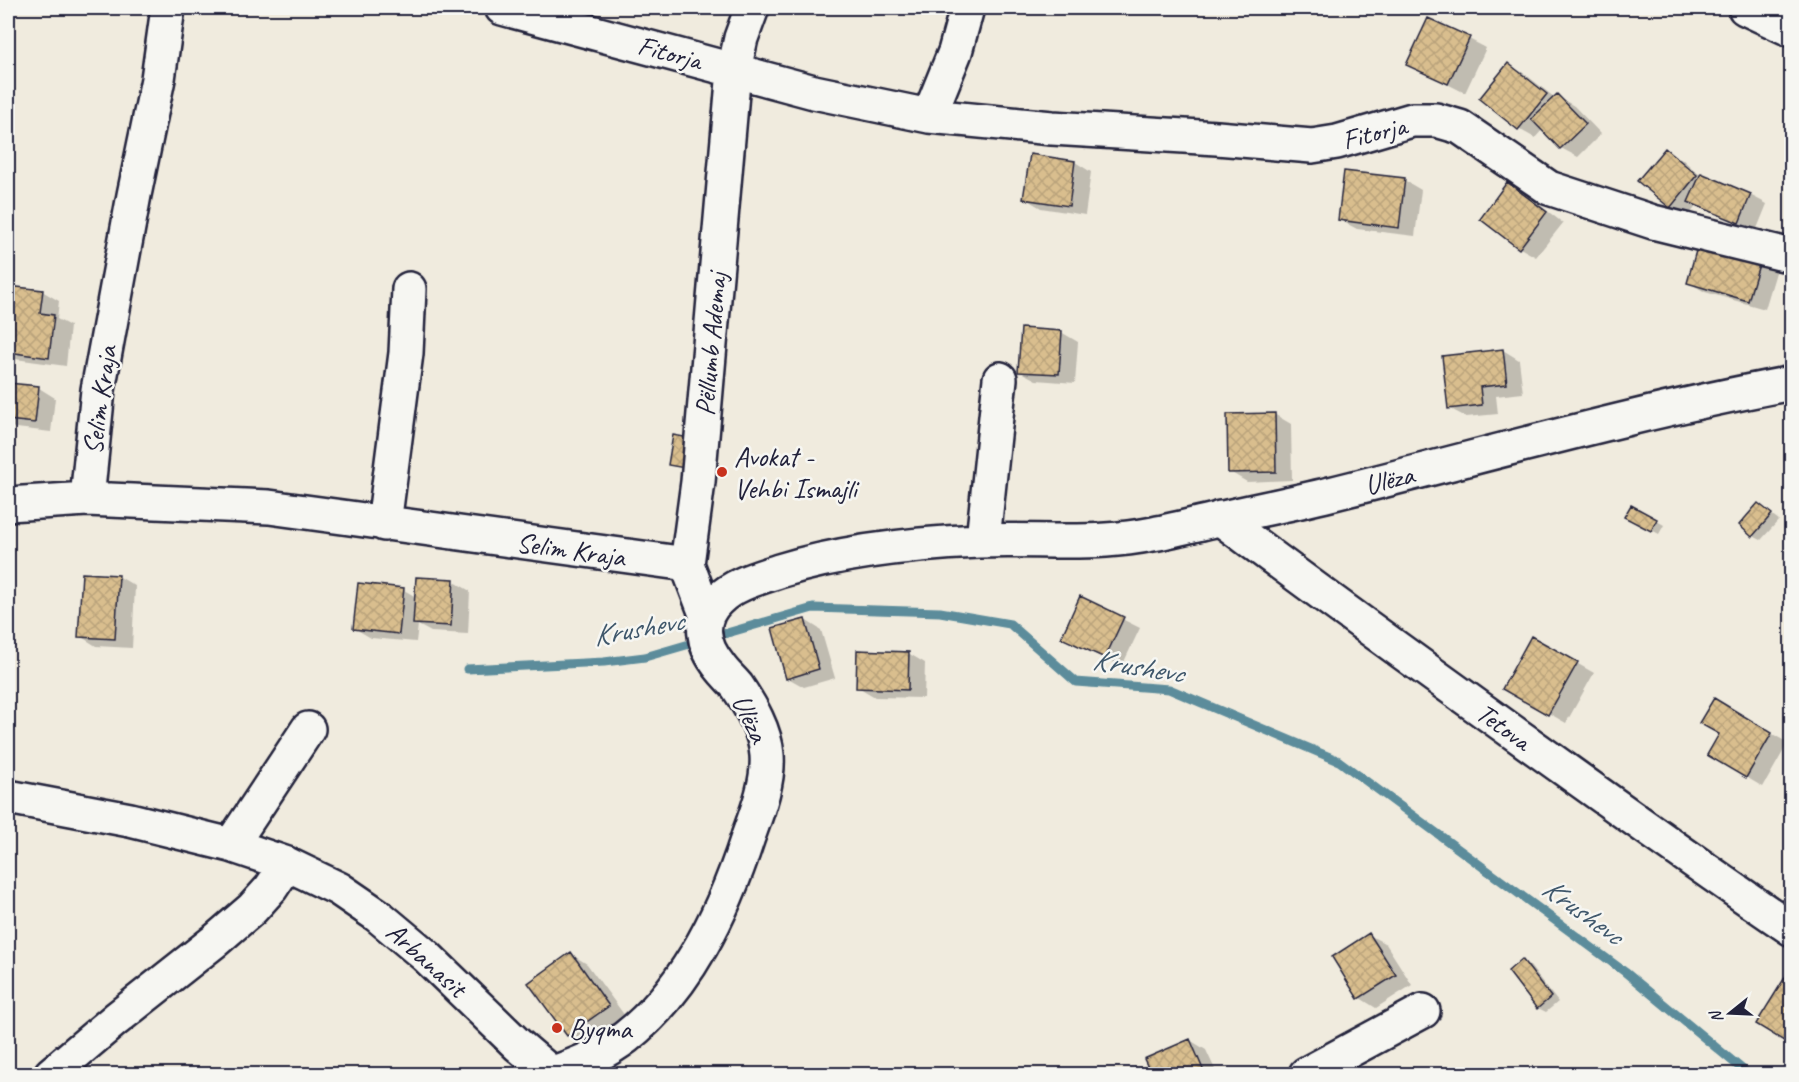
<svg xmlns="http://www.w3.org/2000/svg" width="1799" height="1082" font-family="Caveat,sans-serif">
<defs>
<pattern id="building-cross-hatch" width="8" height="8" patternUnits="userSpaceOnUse" patternTransform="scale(1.5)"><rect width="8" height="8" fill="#d9be8e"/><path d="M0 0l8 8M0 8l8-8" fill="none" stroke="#baa37b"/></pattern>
</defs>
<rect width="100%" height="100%" fill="#f0ebde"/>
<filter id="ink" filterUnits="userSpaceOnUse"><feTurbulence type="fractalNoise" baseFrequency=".0167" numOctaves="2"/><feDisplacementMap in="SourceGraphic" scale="12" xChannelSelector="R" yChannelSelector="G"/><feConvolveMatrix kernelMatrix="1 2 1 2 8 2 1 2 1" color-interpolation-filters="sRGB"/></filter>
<g filter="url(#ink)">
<!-- shadow -->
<path fill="#0003" d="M 1469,39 L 1486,48 L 1465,93 L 1408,64 Z
M 1509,65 L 1525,74 L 1555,98 L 1557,96 L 1574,106 L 1601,134 L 1578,157 L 1561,148 L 1543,129 L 1535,138 L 1519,129 Z
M 1665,150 L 1682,159 L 1701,176 L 1750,195 L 1767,204 L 1756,231 L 1697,205 L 1688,217 L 1671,207 L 1639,181 Z
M 1075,162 L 1091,172 L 1085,215 L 1041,208 L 1024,198 Z
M 1404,180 L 1421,190 L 1415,236 L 1357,229 L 1340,220 Z
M 1508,184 L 1524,193 L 1563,223 L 1536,257 L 1520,248 Z
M 1760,260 L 1777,269 L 1765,309 L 1705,292 L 1688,282 Z
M 8,287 L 42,291 L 59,301 L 57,319 L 70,326 L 66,366 L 8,358 Z
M 1061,332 L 1078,342 L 1075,383 L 1036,380 L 1019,371 Z
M 1503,350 L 1519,360 L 1523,393 L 1496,396 L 1498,414 L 1466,417 L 1449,408 Z
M 8,384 L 39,388 L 55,398 L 51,432 L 8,427 Z
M 1274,414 L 1291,424 L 1292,480 L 1247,482 L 1230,472 Z
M 1759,505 L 1779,520 L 1761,540 L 1753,536 Z
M 1632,507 L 1664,525 L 1659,534 L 1626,516 Z
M 118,576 L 135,586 L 132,648 L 96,646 L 80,636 Z
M 453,581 L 470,591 L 468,634 L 431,632 L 418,625 L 416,642 L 371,638 L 354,628 L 404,590 L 416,597 Z
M 1080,598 L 1140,628 L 1122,666 L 1079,647 L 1062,637 Z
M 805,620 L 821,630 L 835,678 L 804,687 L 788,678 Z
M 1532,638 L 1594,673 L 1566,723 L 1504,688 Z
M 908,653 L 925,663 L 924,698 L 875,697 L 858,687 Z
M 1715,700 L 1788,743 L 1763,787 L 1709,755 L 1721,734 Z
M 1369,935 L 1386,944 L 1412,985 L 1376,1008 L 1360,998 L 1334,957 Z
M 571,954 L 587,964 L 625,1016 L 585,1045 L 568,1035 L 530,983 Z
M 1523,961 L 1530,966 L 1558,1002 L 1546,1012 L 1538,1008 Z
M 1190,1040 L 1206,1050 L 1217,1074 L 1152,1074 L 1146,1059 Z"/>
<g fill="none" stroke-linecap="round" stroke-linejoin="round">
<!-- stream -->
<path stroke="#5c8c9b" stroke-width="9" d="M 467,669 L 604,662 L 645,657 L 813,608 L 940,612 L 1010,624 L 1076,682 L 1169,689 L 1339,761 L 1625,972 L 1748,1074"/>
</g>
<!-- building -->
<path fill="url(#building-cross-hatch)" stroke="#22223b" stroke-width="1.5" d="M 1428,18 L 1470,37 L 1448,84 L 1406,65 Z
M 1508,63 L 1547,94 L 1518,130 L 1479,99 Z
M 1557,94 L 1586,124 L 1560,149 L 1531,119 Z
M 1665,148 L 1697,175 L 1670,208 L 1637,181 Z
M 1030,154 L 1075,161 L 1069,206 L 1023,199 Z
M 1344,171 L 1405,178 L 1399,228 L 1338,220 Z
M 1701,173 L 1751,194 L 1739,223 L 1688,202 Z
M 1507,182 L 1547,212 L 1519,249 L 1480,219 Z
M 1699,240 L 1761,258 L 1748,301 L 1687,283 Z
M 8,286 L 43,290 L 40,313 L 54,315 L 49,358 L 8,352 Z
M 1021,328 L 1062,331 L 1059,374 L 1018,372 Z
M 1503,349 L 1507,384 L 1480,387 L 1482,405 L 1448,409 L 1442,356 Z
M 8,383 L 39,386 L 35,423 L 8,420 Z
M 1275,413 L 1276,472 L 1228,473 L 1227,414 Z
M 673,435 L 701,440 L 696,470 L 668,465 Z
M 1758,503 L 1772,514 L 1752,537 L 1739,525 Z
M 1631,505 L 1657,519 L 1651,531 L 1624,517 Z
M 82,573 L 119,575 L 115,639 L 78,637 Z
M 416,577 L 454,579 L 451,626 L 413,624 Z
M 358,583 L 404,588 L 399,634 L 353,629 Z
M 1080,596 L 1124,617 L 1105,658 L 1061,638 Z
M 805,619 L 819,669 L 786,679 L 772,628 Z
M 1531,636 L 1578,662 L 1548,715 L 1502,689 Z
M 857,650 L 909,652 L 908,690 L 856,688 Z
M 1714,698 L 1772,733 L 1746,778 L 1707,755 L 1719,734 L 1699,723 Z
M 1369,933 L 1396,975 L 1358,999 L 1332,957 Z
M 571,952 L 609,1006 L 567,1036 L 528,983 Z
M 1522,959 L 1551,997 L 1537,1009 L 1508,971 Z
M 1789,971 L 1792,972 L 1792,1046 L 1756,1024 Z
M 1190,1039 L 1205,1074 L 1151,1074 L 1144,1059 Z"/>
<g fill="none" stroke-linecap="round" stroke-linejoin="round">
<defs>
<path id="minor" d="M 168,8 L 158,79 L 134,195 L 98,390 L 87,499 L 269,507 L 687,564
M 502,8 L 814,92 L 929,116 L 1052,128 L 1217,138 L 1312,146 L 1337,142 L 1412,120 L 1436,120 L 1460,127 L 1549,188 L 1653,222 L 1792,256
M 1745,8 L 1792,30
M 929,116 L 955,52 L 967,8
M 8,504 L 87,499
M 1220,518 C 1322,595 1425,669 1528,743 C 1616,806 1703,869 1792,929
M 384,524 L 406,353 L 409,289
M 983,540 L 1000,379
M 706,614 L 687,564 L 698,482 L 734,70 L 741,38 L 752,8
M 8,797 L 130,820 L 231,845 L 287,864 L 339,889 L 377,915 L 426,956 L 518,1045 L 552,1074
M 231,845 L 308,729
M 51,1074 L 116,1019 L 216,940 L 252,909 L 271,888 L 287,864
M 550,1074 C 577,1065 604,1054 626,1037 C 688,988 724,911 748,837 C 757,812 769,782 767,755 C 765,730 751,707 737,686 C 732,680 725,674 720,667 C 703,646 697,620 718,600 C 734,584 758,578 779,571 C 843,551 912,544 979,541 C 1022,539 1064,543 1106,540 C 1146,538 1184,527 1223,518 C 1258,510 1294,503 1330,494 C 1484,456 1636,412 1792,383
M 1306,1074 L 1423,1011"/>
</defs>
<!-- minor casing -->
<use href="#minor" stroke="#22223b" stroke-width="38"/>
<!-- minor -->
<use href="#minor" stroke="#f6f6f2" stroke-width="33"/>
</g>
</g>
<!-- markers -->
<g fill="#c8321e" stroke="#f6f6f2" stroke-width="2">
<circle cx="722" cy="472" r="6"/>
<circle cx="557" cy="1028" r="6"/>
</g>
<g text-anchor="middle" stroke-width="5" stroke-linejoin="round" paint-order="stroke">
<!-- street labels -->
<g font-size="28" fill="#22223b" stroke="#f6f6f2">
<text transform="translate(670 52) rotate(15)" y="10">Fitorja</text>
<text transform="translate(1374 132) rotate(-14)" y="10">Fitorja</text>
<text transform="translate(710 344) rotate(-85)" y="10">Pëllumb Ademaj</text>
<text transform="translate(99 400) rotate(-82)" y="10">Selim Kraja</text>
<text transform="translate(1389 479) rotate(-14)" y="10">Ulëza</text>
<text transform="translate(571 549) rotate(8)" y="10">Selim Kraja</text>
<text transform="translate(751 718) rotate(65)" y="10">Ulëza</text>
<text transform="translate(1504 726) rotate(36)" y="10">Tetova</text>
<text transform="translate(427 959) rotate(42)" y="10">Arbanasit</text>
</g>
<!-- poi labels -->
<g font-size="28" fill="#22223b" stroke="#f6f6f2" text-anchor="start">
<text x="734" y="466">Avokat -<tspan x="734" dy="32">Vehbi Ismajli</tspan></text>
<text x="569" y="1038">Byqma</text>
</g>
<!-- water labels -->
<g font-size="30" font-style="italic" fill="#3f576b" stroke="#f6f6f2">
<text transform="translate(638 628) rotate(-10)" y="10">Krushevc</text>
<text transform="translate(1138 666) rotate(9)" y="10">Krushevc</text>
<text transform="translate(1583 911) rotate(36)" y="10">Krushevc</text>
</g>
</g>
<!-- margin -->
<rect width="1799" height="1082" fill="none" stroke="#f6f6f2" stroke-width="30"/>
<rect x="15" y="15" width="1769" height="1052" fill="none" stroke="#22223b" stroke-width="2" filter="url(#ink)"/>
<!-- north arrow -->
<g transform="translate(1730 1013) rotate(252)" stroke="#f6f6f2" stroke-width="4.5" paint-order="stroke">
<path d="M0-4.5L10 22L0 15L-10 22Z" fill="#22223b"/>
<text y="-9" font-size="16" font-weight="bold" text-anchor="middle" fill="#22223b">N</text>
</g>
</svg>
